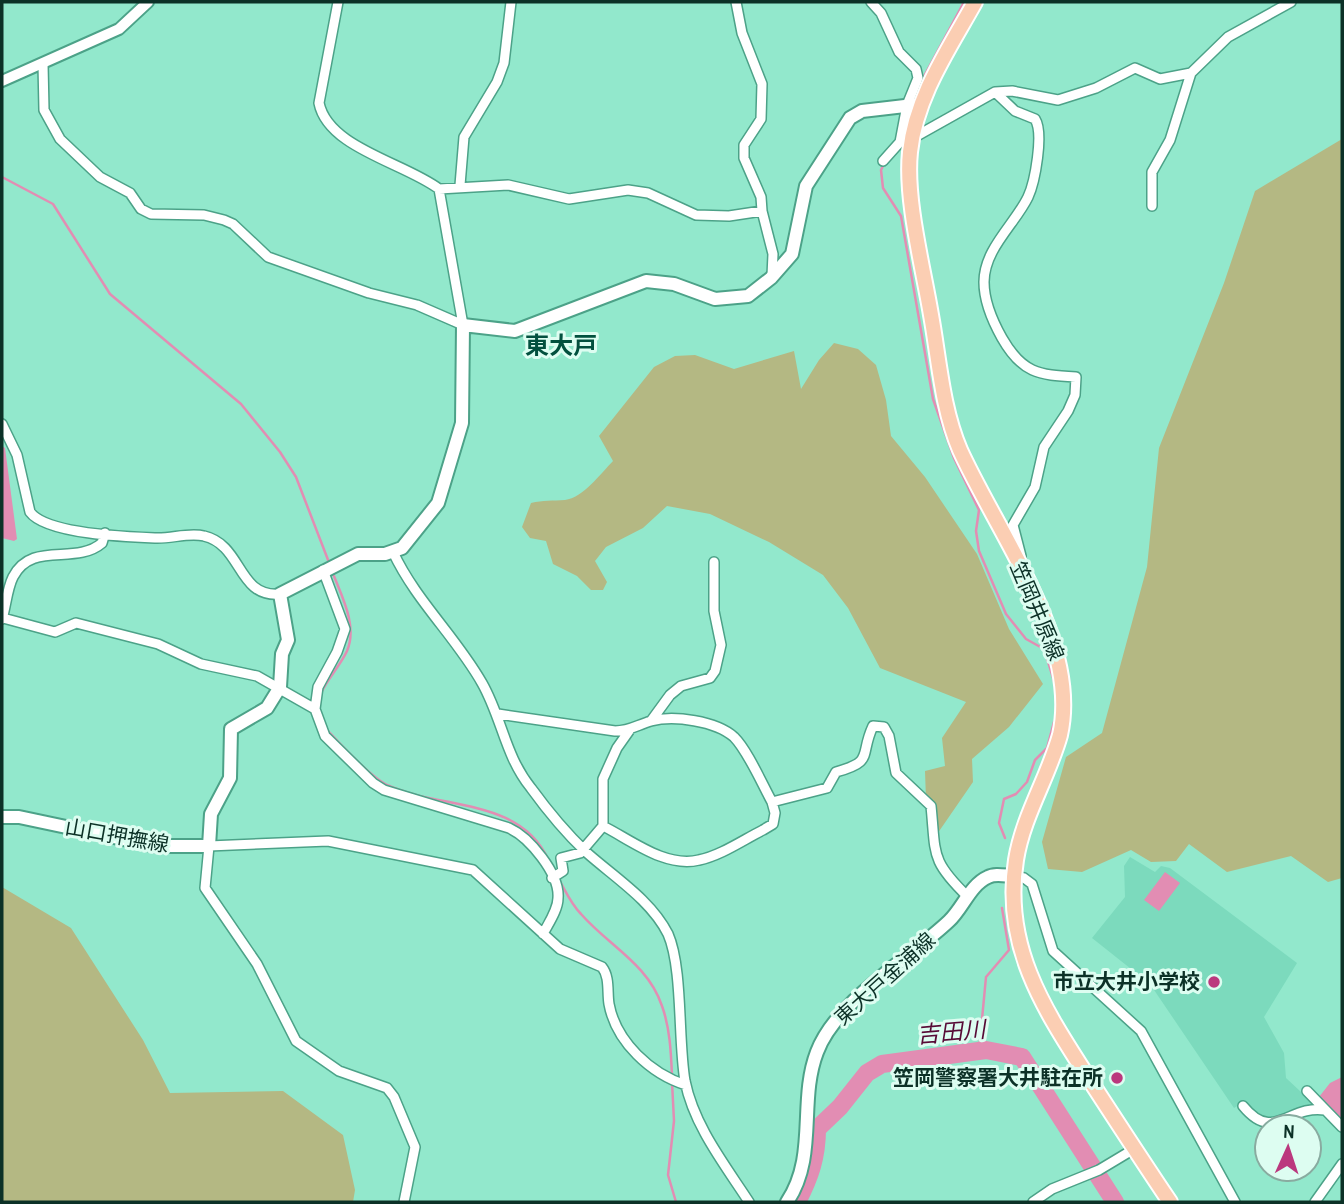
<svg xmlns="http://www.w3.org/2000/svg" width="1344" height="1204" font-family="'Archivo Narrow','Noto Sans JP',sans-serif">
<rect width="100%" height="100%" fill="#92e8cc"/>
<!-- built -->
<path fill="#7cdabd" d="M 1130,857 L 1155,872 L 1161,866 L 1170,868 L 1297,963 L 1264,1017 L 1284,1053 L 1286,1078 L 1315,1105 L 1273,1121 L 1263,1120 L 1244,1102 L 1234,1108 L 1150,984 L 1092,938 L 1125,897 L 1124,866 Z"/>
<!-- green -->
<path fill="#b4b883" d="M 1342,139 L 1342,878 L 1328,882 L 1291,856 L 1227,872 L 1189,844 L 1176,861 L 1151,862 L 1131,850 L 1082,872 L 1048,869 L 1042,842 L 1066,757 L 1102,733 L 1147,567 L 1159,448 L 1224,283 L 1255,191 Z
M 834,343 L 858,349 L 876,365 L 886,400 L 891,436 L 925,477 L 977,554 L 1009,629 L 1043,684 L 1009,727 L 972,759 L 973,782 L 933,840 L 927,829 L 925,771 L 945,766 L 942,738 L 966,702 L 880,668 L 848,608 L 823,575 L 769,542 L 710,514 L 667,506 L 643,528 L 606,547 L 595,561 L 607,582 L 603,590 L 591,590 L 577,576 L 553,564 L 546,541 L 530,538 L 522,527 L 531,503 C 543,500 553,501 565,500 C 583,498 601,473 613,461 L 599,436 L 654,367 L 675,356 L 695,355 L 734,369 L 794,351 L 801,389 L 819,360 Z
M 2,887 L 71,928 L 143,1040 L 170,1093 L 283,1091 L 343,1135 L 355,1190 L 353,1202 L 2,1202 Z"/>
<!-- water -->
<path fill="#e28db3" d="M 2,446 L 5,448 L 17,539 L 14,541 L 2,538 Z
M 1165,872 L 1180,883 L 1159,911 L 1144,900 Z
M 1342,1077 L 1342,1120 L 1319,1097 L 1330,1083 Z"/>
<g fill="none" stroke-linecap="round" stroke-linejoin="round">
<!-- stream -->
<path stroke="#e28db3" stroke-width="2.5" d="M 921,82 L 964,2
M 884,164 L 881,170 L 883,188 L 901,216 L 933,399 L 954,458 L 979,510 L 976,531 L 979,551 L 1006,614 L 1026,639 L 1044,649 L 1054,681
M 2,177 L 53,204 L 110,294 L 241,404 L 280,452 L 296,477 L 330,565
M 321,693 C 328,678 340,666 347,651 C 358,625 341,595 332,571
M 327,730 C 341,745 369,776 387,785 C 441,810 519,797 548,859
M 1005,838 L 999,823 L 1004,799 L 1016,794 L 1027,782 L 1035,760 L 1047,748 L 1054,722
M 558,878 C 565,890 571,904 581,914 C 609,946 648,964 662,1006 C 670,1028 671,1053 672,1076
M 979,1051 L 986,977 L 1009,950 L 1002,908
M 672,1082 L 674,1121 L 668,1175 L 676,1202"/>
<!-- river -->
<path stroke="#e28db3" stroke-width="18" d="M 797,1202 C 810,1177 817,1157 817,1129 L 840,1107 L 867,1073 L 882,1064 L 986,1050 L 1022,1057 L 1115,1202"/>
<defs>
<path id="minor" d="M 736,2 L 742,33 L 762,84 L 761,119 L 744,145 L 744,158 L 761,197 L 762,211
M 871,2 L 881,13 L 899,52 L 916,69 L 918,78 L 907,105 L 900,142 L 883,161
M 43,64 L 44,110 L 60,139 L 100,177 L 130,193 L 141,209 L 151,214 L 204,215 L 224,220 L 233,224 L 268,257 L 369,293 L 417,305 L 463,325 L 439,189 C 405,163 328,148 319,103 L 338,2
M 995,92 L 1015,111 L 1035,119 C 1044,133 1035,182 1028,197 C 1015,224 984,249 984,282 C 984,300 993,322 1002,338 C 1022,373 1038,375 1076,377 L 1075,395 L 1068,411 L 1044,447 L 1035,487 L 1013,525 L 1021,556
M 913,138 L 995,92 L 1012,91 L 1058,100 L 1096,88 L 1135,68 L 1160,79 L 1191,73
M 460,185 L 464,137 L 497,82 L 504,63 L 511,2
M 439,189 L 508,185 L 569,199 L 628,190 L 648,193 L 696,215 L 729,216 L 762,211 L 773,254 L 772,276
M 1152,206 L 1152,172 L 1170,140 L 1191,73 L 1228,37 L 1291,2
M 2,424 L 17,455 L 30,512 C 46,534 128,537 155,538 C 171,539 189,532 204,536 C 243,545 237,598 280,594
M 393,552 C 416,601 456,637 482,683 C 502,718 505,756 531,788 C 547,810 566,833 586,852 C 614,877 651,900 668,934 C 683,968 678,1041 685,1081 C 694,1126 725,1165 749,1202
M 323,570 L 345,629 L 337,652 L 318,687 L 315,709 L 325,736 L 373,783 L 384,790 L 509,828 C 529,837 560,874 558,898 C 558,910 548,924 543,934
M 3,618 L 55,632 L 76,623 L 158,644 L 201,664 L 257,676 L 315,709
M 2,619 C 6,606 7,589 13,577 C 32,540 75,566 102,543 L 105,533
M 498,714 L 615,731 C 630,731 637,725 651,721 C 674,715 716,721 734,737 C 748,751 762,784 772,802 L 775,813 L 773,824 L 763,830 C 743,840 720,856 699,860 C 665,868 631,840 603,826
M 651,721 L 670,695 L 681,686 L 710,678 L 715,671 L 721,645 L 714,611 L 714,562
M 772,802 L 827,788 L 836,772 C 875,761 859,756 873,726 L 884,727 L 889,736 L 896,773 L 931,806 C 936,855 930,860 968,897
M 1014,876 L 1024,878 L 1032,884 L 1053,951 L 1141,1031 L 1235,1202
M 552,878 L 563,871 L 561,858 L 580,853 L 603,826 L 603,779 L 617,748 L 629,731
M 1307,1091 L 1342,1127
M 1243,1106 C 1274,1144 1289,1104 1325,1110
M 404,1202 L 415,1147 L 394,1097 L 387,1088 L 339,1071 L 296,1041 L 257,964 L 205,888 L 209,846 L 328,841 L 473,870 L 560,949 L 602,967 C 610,977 607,992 609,1004 C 616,1042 651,1074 686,1085
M 1033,1202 L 1052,1189 L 1099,1170 L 1134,1149
M 1315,1202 L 1342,1164"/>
<path id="tertiary" d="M 2,81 L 119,29 L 148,2"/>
<path id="secondary" d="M 2,817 L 19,817 L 156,846 L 209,846 L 211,814 L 230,778 L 231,729 L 267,708 L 280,687 L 282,654 L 288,640 L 280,594 L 358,554 L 385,554 L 402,548 L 438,503 L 462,423 L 463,325 L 515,331 L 646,281 L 674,284 L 715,299 L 748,296 L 771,278 L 792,254 L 806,186 L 850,118 L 862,111 L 922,104
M 787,1202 C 818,1156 798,1101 817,1052 C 836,1001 910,958 949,921 C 963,908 970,885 988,877 C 995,873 1006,876 1014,876"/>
<path id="primary" d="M 975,2 C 949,49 916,96 910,152 C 905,199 923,267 931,315 C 939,359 942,408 960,450 C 997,532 1081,643 1060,735 C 1048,778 1023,816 1016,860 C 1002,948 1046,1012 1091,1082 C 1117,1122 1143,1162 1170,1202"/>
</defs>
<!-- minor casing -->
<use href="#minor" stroke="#4ca288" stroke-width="12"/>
<!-- tertiary casing -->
<use href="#tertiary" stroke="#4ca288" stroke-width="14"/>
<!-- secondary casing -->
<use href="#secondary" stroke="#4ca288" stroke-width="16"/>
<!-- primary casing -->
<use href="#primary" stroke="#fff" stroke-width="18"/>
<!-- minor -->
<use href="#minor" stroke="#fff" stroke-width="9"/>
<!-- tertiary -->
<use href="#tertiary" stroke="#fff" stroke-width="10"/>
<!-- secondary -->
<use href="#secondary" stroke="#fff" stroke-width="12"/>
<!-- primary -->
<use href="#primary" stroke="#fbceb3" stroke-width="14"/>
</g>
<!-- markers -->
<g fill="#bb387e" stroke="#ddfdf1" stroke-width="2.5">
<circle cx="1214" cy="982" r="7"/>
<circle cx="1117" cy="1078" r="7"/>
</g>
<g text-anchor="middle" stroke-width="6" stroke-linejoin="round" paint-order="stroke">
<!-- street labels -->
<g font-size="21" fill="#0c3127" stroke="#ddfdf1">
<text transform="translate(1037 611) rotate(67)" y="7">笠岡井原線</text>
<text transform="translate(117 836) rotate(10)" y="7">山口押撫線</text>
<text transform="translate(885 979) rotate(-42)" y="7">東大戸金浦線</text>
</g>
<!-- poi labels -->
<g font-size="21" font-weight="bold" fill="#0c3127" stroke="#ddfdf1" text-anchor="end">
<text x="1200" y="989">市立大井小学校</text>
<text x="1103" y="1085">笠岡警察署大井駐在所</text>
</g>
<!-- water labels -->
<g font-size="23" font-style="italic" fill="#570b36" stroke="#ddfdf1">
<text transform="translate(951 1032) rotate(-5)" y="8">吉田川</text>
</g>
<!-- quarter labels -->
<g font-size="24" font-weight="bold" fill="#02503e" stroke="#ddfdf1">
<text x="561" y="354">東大戸</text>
</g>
</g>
<!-- border -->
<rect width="1344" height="1204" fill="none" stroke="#0c3127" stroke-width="7"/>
<!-- north arrow -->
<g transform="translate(1288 1148) rotate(3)"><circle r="33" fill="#ddfdf1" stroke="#89aba0" stroke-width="2"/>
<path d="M0-5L12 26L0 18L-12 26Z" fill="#bb387e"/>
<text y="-10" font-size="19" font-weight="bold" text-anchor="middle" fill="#0c3127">N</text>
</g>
</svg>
